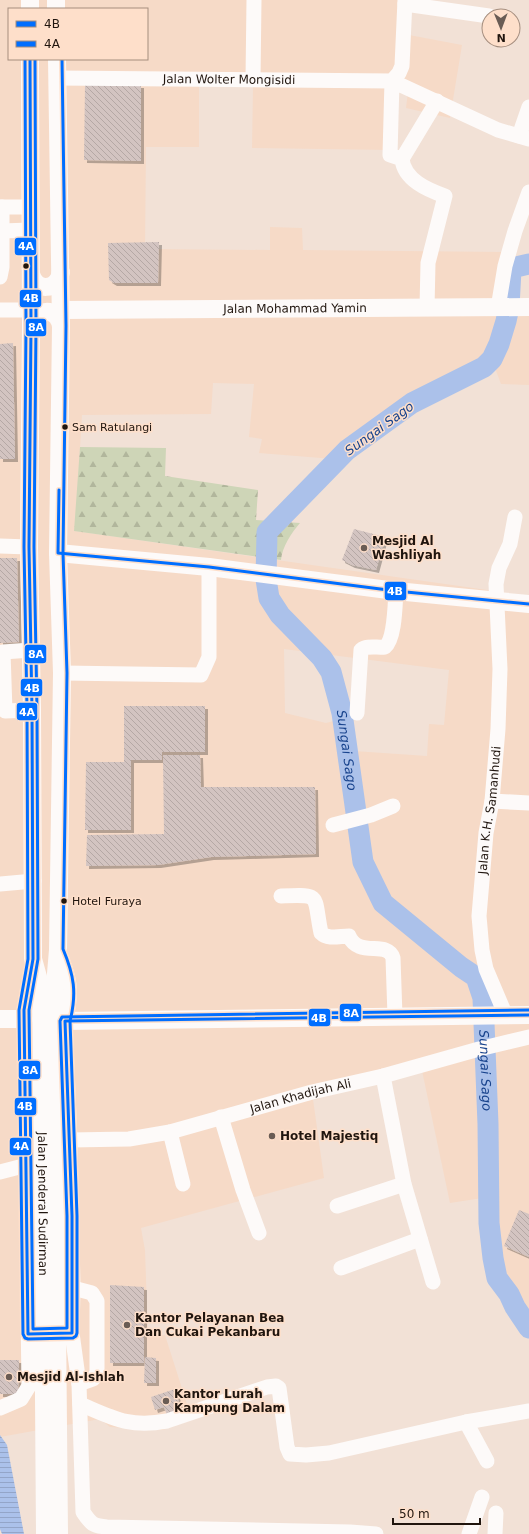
<svg xmlns="http://www.w3.org/2000/svg" width="529" height="1534" font-family="'DejaVu Sans',sans-serif">
<defs>
<pattern id="forest-firs" width="22" height="20" patternUnits="userSpaceOnUse"><rect width="22" height="20" fill="#ced5b7"/><path d="M5 1l3.5 6h-7zM16 11l3.5 6h-7z" fill="#b1b69c"/></pattern>
<pattern id="water-rules" width="6" height="5" patternUnits="userSpaceOnUse"><rect width="6" height="5" fill="#abc1ea"/><path d="M0 2.5h6" fill="none" stroke="#93a5c8"/></pattern>
<pattern id="building-back-hatch" width="6" height="6" patternUnits="userSpaceOnUse"><rect width="6" height="6" fill="#d3c4c1"/><path d="M-1 5l2 2M0 0l6 6M5-1l2 2" fill="none" stroke="#b5a8a5"/></pattern>
<filter id="shadow"><feDropShadow dx="3" dy="3" stdDeviation="0" flood-color="#0004"/></filter>
</defs>
<rect width="100%" height="100%" fill="#f2e1d6"/>
<!-- built -->
<path fill="#f6dac7" fill-rule="evenodd" d="M 0,0 L 411,0 L 409,35 L 462,45 L 450,118 L 406,108 L 409,83 L 392,81 L 391,150 L 252,148 L 253,87 L 199,86 L 199,147 L 146,147 L 145,249 L 270,250 L 270,227 L 302,228 L 303,250 L 504,252 L 499,302 L 529,301 L 529,385 L 501,384 L 495,368 L 496,361 L 479,372 L 435,395 L 346,460 L 259,453 L 262,439 L 249,437 L 254,384 L 213,383 L 211,414 L 82,415 L 75,531 L 529,596 L 529,1330 L 496,1274 L 489,1197 L 450,1203 L 421,1066 L 312,1092 L 324,1178 L 141,1228 L 145,1250 L 148,1337 L 165,1335 L 192,1420 L 162,1430 L 110,1427 L 100,1419 L 0,1437 ZM 9,9 L 147,9 L 147,59 L 9,59 ZM 284,649 L 449,670 L 444,725 L 429,724 L 427,756 L 354,751 L 348,717 L 326,723 L 285,713 Z"/>
<!-- forest -->
<path fill="url(#forest-firs)" d="M 80,447 L 166,448 L 165,476 L 258,490 L 256,520 L 300,523 C 292,532 282,547 281,560 L 74,531 Z"/>
<!-- water -->
<path fill="url(#water-rules)" d="M 0,1435 L 7,1445 L 24,1534 L 2,1534 L 0,1529 Z"/>
<g fill="none" stroke-linecap="round" stroke-linejoin="round">
<!-- river -->
<path stroke="#abc1ea" stroke-width="21" id="s1" d="M 529,264 L 516,267 L 511,270 L 509,307 L 506,321 L 499,344 L 492,359 L 484,367 L 412,403 L 347,450 L 267,532 L 266,579 L 269,598 L 280,615 L 322,658 L 331,672 L 342,713 L 363,862 L 383,903 L 461,967 L 476,977 L 483,998 L 488,1124 L 489,1223 L 493,1258 L 497,1278 L 509,1294 L 515,1307 L 529,1328"/>
</g>
<!-- building -->
<path fill="url(#building-back-hatch)" filter="url(#shadow)" d="M 85,85 L 141,85 L 141,161 L 84,160 Z
M 159,242 L 158,283 L 114,283 L 109,280 L 108,243 Z
M 13,343 L 15,459 L 0,459 L 0,344 Z
M 354,529 L 385,537 L 376,570 L 352,565 L 342,560 Z
M 0,558 L 17,558 L 19,642 L 0,643 Z
M 124,706 L 205,706 L 205,752 L 162,752 L 162,760 L 131,760 L 131,830 L 85,830 L 86,762 L 124,762 Z
M 163,755 L 200,755 L 201,787 L 315,787 L 316,854 L 211,857 L 158,865 L 86,866 L 87,835 L 164,834 Z
M 519,1210 L 529,1214 L 529,1257 L 504,1246 Z
M 110,1285 L 144,1287 L 144,1363 L 110,1363 Z
M 145,1357 L 156,1358 L 156,1383 L 144,1383 Z
M 0,1360 L 19,1360 L 18,1394 L 0,1394 Z
M 175,1389 L 180,1406 L 174,1408 L 176,1412 L 167,1415 L 164,1407 L 155,1410 L 151,1397 Z"/>
<g fill="none" stroke-linecap="round" stroke-linejoin="round">
<!-- minor -->
<g stroke="#fdfaf9" stroke-width="15">
<path d="M 405,4 L 489,16"/>
<path id="s2" d="M 57,78 L 392,81 L 399,73 L 402,66 L 405,0"/>
<path d="M 253,79 L 254,0"/>
<path d="M 519,136 L 529,107"/>
<path d="M 402,159 L 437,101"/>
<path d="M 0,207 L 30,207"/>
<path d="M 2,231 L 30,230"/>
<path d="M 0,277 L 2,267 L 2,207"/>
<path d="M 427,308 L 428,263 L 445,196 C 428,190 404,180 402,159 L 390,155 L 392,81 L 498,130 L 529,139"/>
<path d="M 498,308 L 505,266 L 515,231 L 529,192"/>
<path d="M 0,310 L 31,310"/>
<path d="M 0,546 L 29,547"/>
<path d="M 31,650 L 3,652 L 5,711 L 32,710"/>
<path d="M 62,673 L 201,675 L 209,657 L 209,567"/>
<path d="M 357,713 L 361,650 C 367,645 377,648 385,647 C 395,639 395,604 396,591"/>
<path d="M 492,801 L 529,803"/>
<path d="M 333,825 L 371,815 L 393,806"/>
<path d="M 0,884 L 34,881"/>
<path d="M 281,896 C 323,894 313,895 321,933 C 328,940 340,936 349,936 C 358,958 388,940 393,958 L 395,1016"/>
<path d="M 58,950 C 70,977 73,991 65,1021 L 70,1140 L 73,1288 L 72,1333 L 79,1384 L 83,1512 C 91,1524 93,1526 107,1527 L 350,1532 L 376,1534"/>
<path id="s3" d="M 506,1016 L 486,969 L 482,950 L 479,916 L 486,833 L 492,801 L 498,729 L 500,669 L 496,584 L 499,568 L 510,544 L 515,517"/>
<path d="M 383,1076 L 404,1184 L 433,1282"/>
<path d="M 221,1117 L 243,1190 L 259,1233"/>
<path d="M 170,1132 L 183,1184"/>
<path id="s4" d="M 70,1140 L 129,1139 L 170,1132 L 312,1092 L 383,1076 L 479,1049 L 529,1037"/>
<path d="M 0,1172 L 27,1165"/>
<path d="M 337,1206 L 404,1184"/>
<path d="M 341,1268 L 420,1239"/>
<path d="M 73,1288 L 92,1293 L 97,1301 L 97,1373 L 93,1379 L 79,1384"/>
<path d="M 80,1404 C 113,1418 129,1428 167,1421 L 267,1387 L 276,1386 L 279,1388 L 287,1447 L 290,1454 L 306,1455 L 329,1453 L 466,1422 L 529,1411"/>
<path d="M 0,1408 L 21,1399 L 29,1386 L 24,1010 L 33,960"/>
<path d="M 466,1422 L 487,1461"/>
<path d="M 469,1534 L 482,1497"/>
<path d="M 495,1534 L 496,1513"/>
</g>
<!-- major -->
<g stroke="#fdfaf9" stroke-width="18">
<path d="M 30,0 L 30,9"/>
<path d="M 56,0 L 56,9"/>
<path id="s5" d="M 30,59 L 31,327 L 29,547 L 32,710 L 33,959 L 41,988 L 45,1534"/>
<path d="M 57,59 L 61,326 L 58,553 L 62,673 L 58,950 L 54,997 L 59,1534"/>
<path d="M 31,274 C 36,292 57,291 61,272"/>
<path id="s6" d="M 61,310 L 529,307"/>
<path d="M 31,327 C 35,308 57,306 61,326"/>
<path d="M 58,553 L 209,567 L 396,591 L 529,604"/>
<path d="M 0,1019 L 24,1019"/>
<path d="M 65,1021 L 529,1015"/>
</g>
<defs>
<path id="bus-1" d="M 30,59 L 31,327 L 29,547 L 32,710 L 33,959 L 24,1010 L 28,1334 L 72,1333 L 72,1216 L 65,1021 L 529,1015
M 59,490 L 58,553 L 209,567 L 396,591 L 529,604"/>
<path id="bus-2" d="M 25,59 L 26,327 L 24,547 L 27,710 L 28,959 L 19,1010 L 23,1334 L 25,1338 L 28,1339 L 73,1338 L 76,1336 L 77,1333 L 77,1216 L 70,1021 C 77,993 74,975 63,949 L 67,673 L 63,553 L 66,326 L 62,59"/>
<path id="bus-3" d="M 35,59 L 36,327 L 34,547 L 37,710 L 38,959 L 29,1010 L 33,1329 L 67,1328 L 67,1216 L 60,1021 L 62,1017 L 529,1010"/>
</defs>
<!-- bus-1 casing -->
<use href="#bus-1" stroke="#fedfca" stroke-width="6"/>
<!-- bus-2 casing -->
<use href="#bus-2" stroke="#fedfca" stroke-width="6"/>
<!-- bus-3 casing -->
<use href="#bus-3" stroke="#fedfca" stroke-width="6"/>
<!-- bus-1 -->
<use href="#bus-1" stroke="#006eff" stroke-width="3"/>
<!-- bus-2 -->
<use href="#bus-2" stroke="#006eff" stroke-width="3"/>
<!-- bus-3 -->
<use href="#bus-3" stroke="#006eff" stroke-width="3"/>
</g>
<!-- markers -->
<g fill="#20150e" stroke="#fedfca" stroke-width="1.5">
<circle cx="26" cy="266" r="3.5"/>
<circle cx="65" cy="427" r="3.5"/>
<circle cx="64" cy="901" r="3.5"/>
</g>
<g fill="#6a5c54" stroke="#fedfca" stroke-width="1.5">
<circle cx="364" cy="548" r="4"/>
<circle cx="272" cy="1136" r="4"/>
<circle cx="127" cy="1325" r="4"/>
<circle cx="9" cy="1377" r="4"/>
<circle cx="166" cy="1401" r="4"/>
</g>
<g text-anchor="middle" stroke-width="3" stroke-linejoin="round" paint-order="stroke">
<!-- bus labels -->
<g font-size="11" fill="#20150e" stroke="#fedfca" text-anchor="start">
<text x="72" y="431">Sam Ratulangi</text>
<text x="72" y="905">Hotel Furaya</text>
</g>
<!-- street labels -->
<g font-size="12" fill="#20150e" stroke="#fedfca">
<text dy="4" stroke="none"><textPath href="#s2" startOffset="172">Jalan Wolter Mongisidi</textPath></text>
<text dy="4" stroke="none"><textPath href="#s6" startOffset="234">Jalan Mohammad Yamin</textPath></text>
<text dy="4" stroke="none"><textPath href="#s3" startOffset="211">Jalan K.H. Samanhudi</textPath></text>
<text dy="4" stroke="none"><textPath href="#s4" startOffset="236">Jalan Khadijah Ali</textPath></text>
<text dy="4" stroke="none"><textPath href="#s5" startOffset="1146">Jalan Jenderal Sudirman</textPath></text>
</g>
<!-- poi labels -->
<g font-size="12" font-weight="bold" fill="#20150e" stroke="#fedfca" text-anchor="start">
<text x="372" y="545">Mesjid Al<tspan x="372" dy="14">Washliyah</tspan></text>
<text x="280" y="1140">Hotel Majestiq</text>
<text x="135" y="1322">Kantor Pelayanan Bea<tspan x="135" dy="14">Dan Cukai Pekanbaru</tspan></text>
<text x="17" y="1381">Mesjid Al-Ishlah</text>
<text x="174" y="1398">Kantor Lurah<tspan x="174" dy="14">Kampung Dalam</tspan></text>
</g>
<!-- water labels -->
<g font-size="13" font-style="italic" fill="#18438d" stroke="#fedfca">
<text transform="translate(379 428) rotate(-36)" y="5">Sungai Sago</text>
<text dy="5" stroke="none"><textPath href="#s1" startOffset="641">Sungai Sago</textPath></text>
<text dy="5" stroke="none"><textPath href="#s1" startOffset="1013">Sungai Sago</textPath></text>
</g>
</g>
<g stroke="#fedfca" stroke-width="1.5">
<rect x="14" y="237" width="23" height="19" rx="4" fill="#006eff"/>
<rect x="19" y="289" width="23" height="19" rx="4" fill="#006eff"/>
<rect x="25" y="318" width="22" height="19" rx="4" fill="#006eff"/>
<rect x="384" y="581" width="23" height="20" rx="4" fill="#006eff"/>
<rect x="24" y="644" width="23" height="20" rx="4" fill="#006eff"/>
<rect x="20" y="678" width="23" height="19" rx="4" fill="#006eff"/>
<rect x="16" y="702" width="22" height="19" rx="4" fill="#006eff"/>
<rect x="339" y="1003" width="23" height="19" rx="4" fill="#006eff"/>
<rect x="308" y="1008" width="23" height="19" rx="4" fill="#006eff"/>
<rect x="18" y="1060" width="23" height="20" rx="4" fill="#006eff"/>
<rect x="14" y="1097" width="23" height="19" rx="4" fill="#006eff"/>
<rect x="9" y="1137" width="23" height="19" rx="4" fill="#006eff"/>
</g>
<g font-size="11" text-anchor="middle" font-weight="bold" fill="#fff">
<text x="26" y="250">4A</text>
<text x="31" y="302">4B</text>
<text x="36" y="331">8A</text>
<text x="395" y="595">4B</text>
<text x="36" y="658">8A</text>
<text x="32" y="692">4B</text>
<text x="27" y="716">4A</text>
<text x="351" y="1017">8A</text>
<text x="319" y="1022">4B</text>
<text x="30" y="1074">8A</text>
<text x="25" y="1110">4B</text>
<text x="21" y="1150">4A</text>
</g>
<!-- legend -->
<rect x="8" y="8" width="140" height="52" fill="#fedfca" stroke="#a58e7f"/>
<rect x="16" y="21" width="20" height="6" fill="#006eff" stroke="#a58e7f"/>
<text x="44" y="28" font-size="12" fill="#20150e">4B</text>
<rect x="16" y="41" width="20" height="6" fill="#006eff" stroke="#a58e7f"/>
<text x="44" y="48" font-size="12" fill="#20150e">4A</text>
<!-- north arrow -->
<g transform="translate(501 28) rotate(179)"><circle r="19" fill="#fedfca" stroke="#a58e7f"/>
<path d="M0-3L7 15L0 10L-7 15Z" fill="#6a5c54"/>
<text y="-6" font-size="11" font-weight="bold" text-anchor="middle" fill="#20150e">N</text>
</g>
<!-- scale -->
<path d="M393 1518v6h87v-6" fill="none" stroke="#20150e" stroke-width="2"/>
<text x="399" y="1518" font-size="12" fill="#20150e" stroke="#fedfca" stroke-width="3" paint-order="stroke">50 m</text>
</svg>
